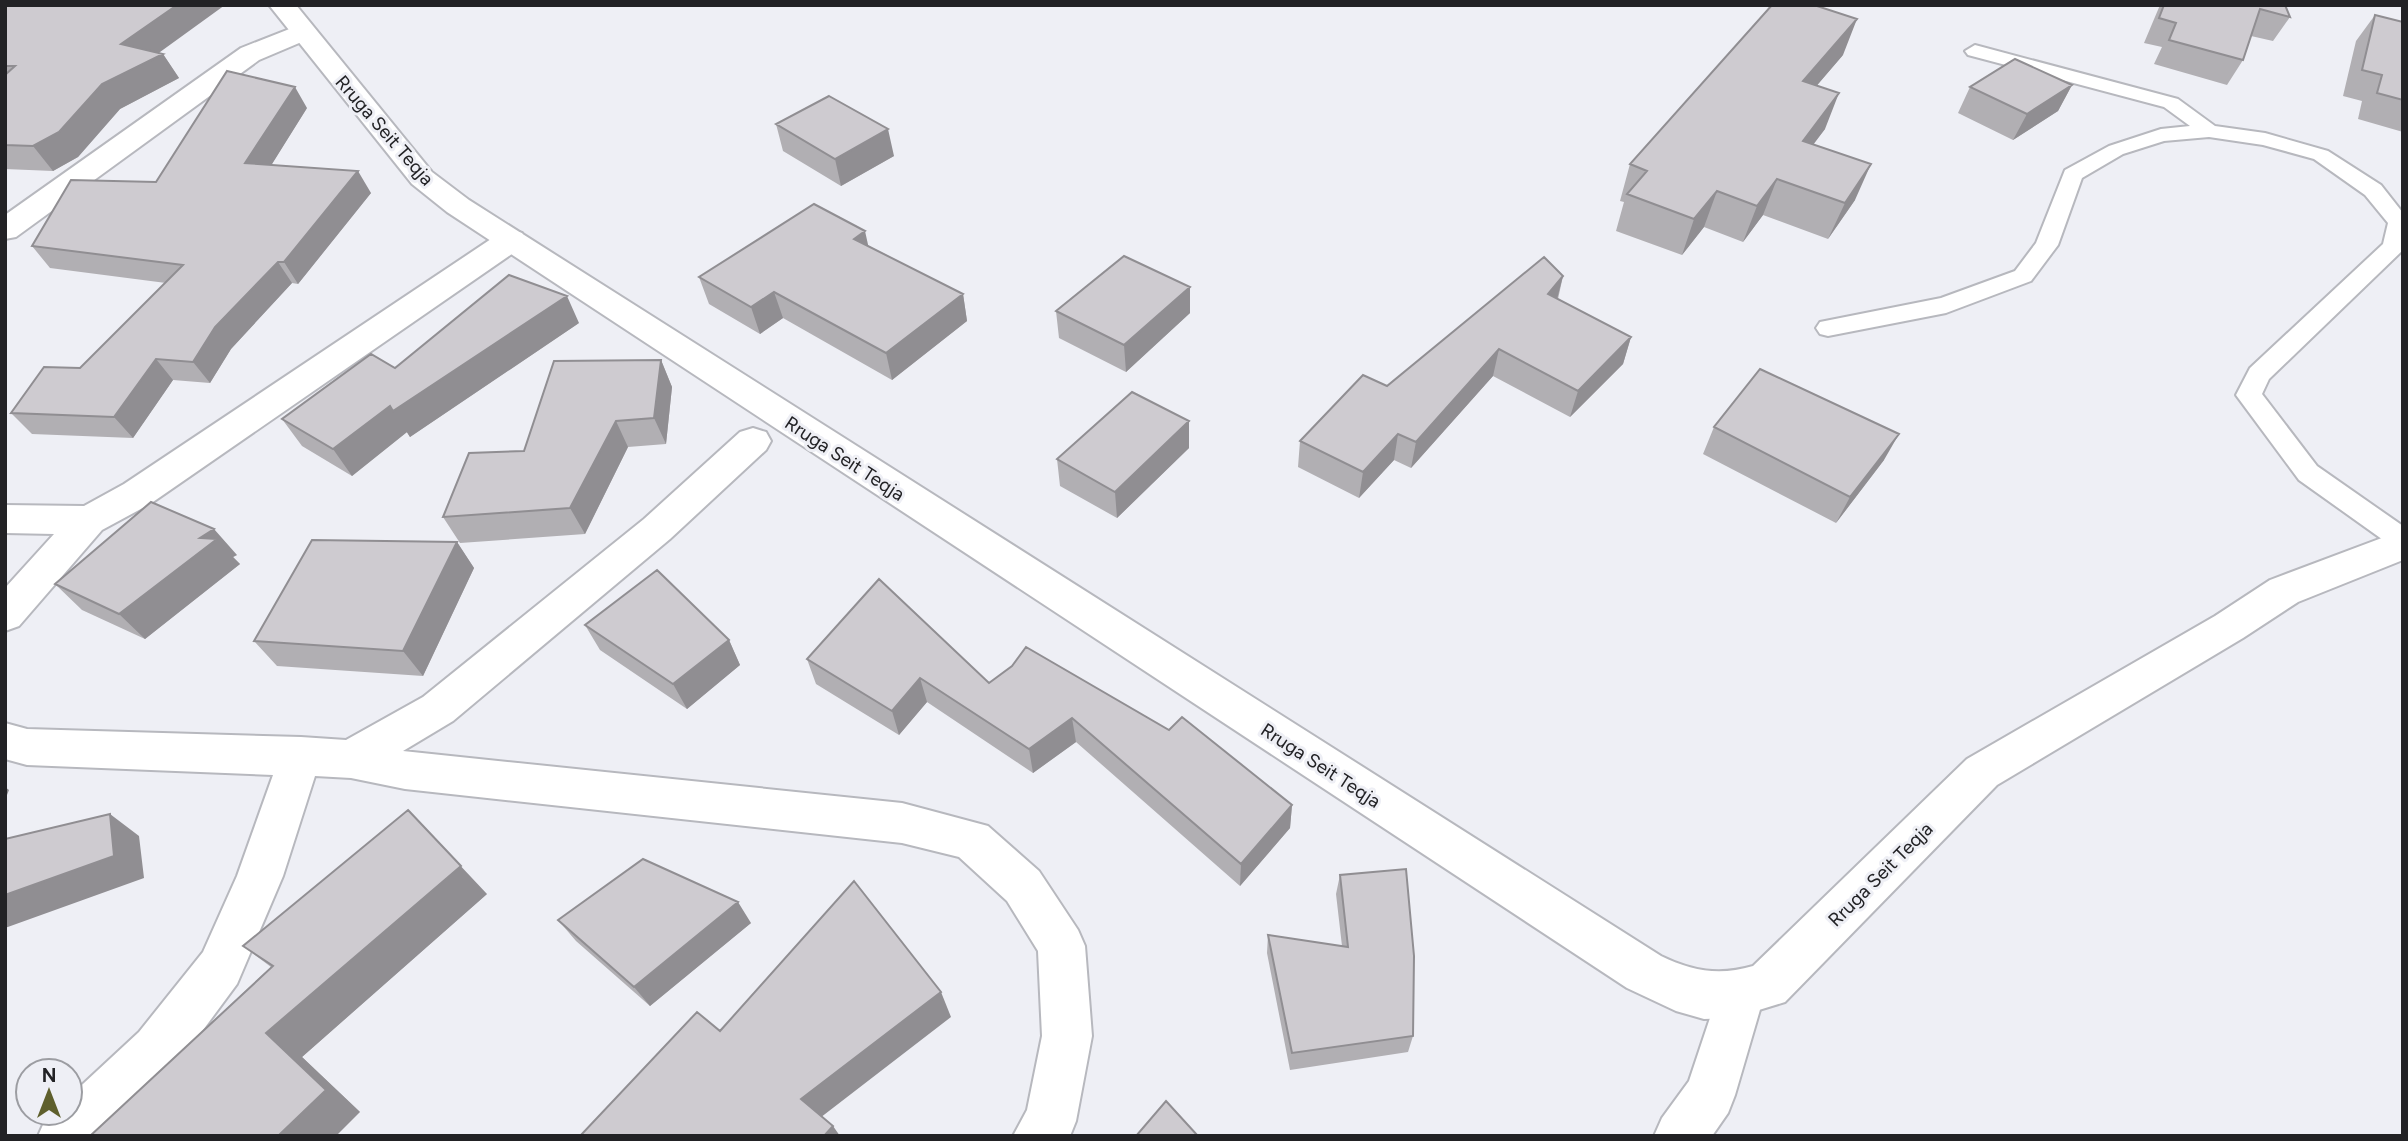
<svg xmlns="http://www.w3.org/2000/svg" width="2408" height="1141" font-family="Figtree,sans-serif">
<rect width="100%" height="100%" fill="#eeeff5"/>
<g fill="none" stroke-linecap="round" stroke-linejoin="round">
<defs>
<path id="service" d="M 1975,45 L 2178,99 L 2215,126 L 2265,133 L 2328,151 L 2381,185 L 2403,213 L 2403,250 L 2269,379 L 2262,394 L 2317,466 L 2403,526 L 2403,550 L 2393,547 L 2299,480 L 2236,395 L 2250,368 L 2383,244 L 2388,223 L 2365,195 L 2314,159 L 2263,145 L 2209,137 L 2164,141 L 2123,154 L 2082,178 L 2058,245 L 2031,281 L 1946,313 L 1828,336 L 1820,334 L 1816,328 L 1820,322 L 1941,298 L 2015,271 L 2036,243 L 2065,170 L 2109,146 L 2161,129 L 2190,126 L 2164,107 L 1968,55 L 1965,51 Z"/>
<path id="minor" d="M 302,24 L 311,26 L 315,32 L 311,38 L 259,60 L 16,237 L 5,239 L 5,215 L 241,48 Z
M 511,230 L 522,233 L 526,240 L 522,247 L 150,504 L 102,530 L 19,626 L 5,631 L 5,588 L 54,534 L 5,533 L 5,505 L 84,506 L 124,484 L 500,233 Z
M 753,428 L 766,432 L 771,441 L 766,450 L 670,539 L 453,721 L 403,751 L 902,803 L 988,826 L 1039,871 L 1078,930 L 1085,946 L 1092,1036 L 1076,1121 L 1070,1136 L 1013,1136 L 1027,1110 L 1042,1036 L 1038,951 L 1007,901 L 959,857 L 902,843 L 405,789 L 351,778 L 315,776 L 283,876 L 237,984 L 175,1068 L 102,1136 L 38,1136 L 46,1118 L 51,1113 L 70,1113 L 70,1096 L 139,1032 L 203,952 L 237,876 L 273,775 L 27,765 L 5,759 L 5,723 L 27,729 L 301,737 L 346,740 L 423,697 L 644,519 L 740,432 Z
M 1740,972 L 1757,979 L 1764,996 L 1735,1095 L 1728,1113 L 1712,1136 L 1654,1136 L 1662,1118 L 1689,1081 L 1723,979 Z"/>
<path id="secondary" d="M 269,5 L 296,5 L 432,172 L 469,200 L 1661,956 C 1692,971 1719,976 1753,966 L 1967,759 L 2215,616 L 2270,580 L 2403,530 L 2403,560 L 2298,602 L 2243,638 L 1997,785 L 1785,1002 L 1733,1018 L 1704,1019 L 1676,1011 L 1627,988 L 447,212 L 412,184 Z"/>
</defs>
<!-- service casing -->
<use href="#service" stroke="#b7b8be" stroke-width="4"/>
<!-- minor casing -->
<use href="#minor" stroke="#b7b8be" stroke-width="4"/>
<!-- secondary casing -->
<use href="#secondary" stroke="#b7b8be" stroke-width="4"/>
<!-- service -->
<use href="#service" fill="#fff" fill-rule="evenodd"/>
<!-- minor -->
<use href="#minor" fill="#fff" fill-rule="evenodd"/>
<!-- secondary -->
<use href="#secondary" fill="#fff" fill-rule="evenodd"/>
</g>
<!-- wall -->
<path fill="#b1afb3" d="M 5,5 L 163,54 L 179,78 L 120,109 L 78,157 L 53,171 L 5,169 Z
M 2160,5 L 2285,5 L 2290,17 L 2273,41 L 2251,36 L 2243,60 L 2227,85 L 2154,64 L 2162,47 L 2144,43 Z
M 2375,15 L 2403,22 L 2403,132 L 2358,119 L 2362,101 L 2343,96 L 2356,41 Z
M 1843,55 L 1817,85 L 1825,129 L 1813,144 L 1855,200 L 1828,239 L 1763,215 L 1743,242 L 1704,227 L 1682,255 L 1616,231 L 1624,202 L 1620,201 L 1630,164 Z
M 2072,85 L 2058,111 L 2013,140 L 1958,113 L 1970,87 Z
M 307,108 L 271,165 L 371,193 L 298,284 L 292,283 L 231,349 L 210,383 L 173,380 L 133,438 L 32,434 L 11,413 L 80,368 L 166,283 L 50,268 L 32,246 L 156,182 Z
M 776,124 L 894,156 L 841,186 L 783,151 Z
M 869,246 L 963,294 L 967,321 L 892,380 L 783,318 L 760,334 L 709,304 L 699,277 Z
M 1563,276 L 1558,299 L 1631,337 L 1623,364 L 1570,417 L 1493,376 L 1411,468 L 1394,460 L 1359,498 L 1298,467 L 1300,441 Z
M 1190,287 L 1190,313 L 1126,372 L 1059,338 L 1056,311 Z
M 579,323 L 410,437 L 407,432 L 352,476 L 302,446 L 282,419 L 395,368 Z
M 661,360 L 672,387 L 666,444 L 628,447 L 585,534 L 460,543 L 443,517 L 524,451 Z
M 1189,421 L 1189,448 L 1117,518 L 1060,486 L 1057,459 Z
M 1714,427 L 1884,460 L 1836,523 L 1703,454 Z
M 457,542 L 474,568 L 423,676 L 277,666 L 254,641 Z
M 237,555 L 233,557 L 240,564 L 145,639 L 82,610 L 55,584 Z
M 585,625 L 729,640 L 740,665 L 687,709 L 600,650 Z
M 807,659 L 989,683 L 1292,805 L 1290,828 L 1240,886 L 1076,742 L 1033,773 L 927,702 L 899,735 L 816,684 Z
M 1340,875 L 1413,1036 L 1408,1052 L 1290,1070 L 1267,953 L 1268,935 L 1342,946 L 1336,894 Z
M 487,894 L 302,1057 L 360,1112 L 90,1136 L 271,967 L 243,946 Z
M 558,920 L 751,923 L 650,1006 L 576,941 Z"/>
<!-- shaded-wall -->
<path fill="#908e92" d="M 177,5 L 225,5 L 149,60 L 163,54 L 179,78 L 120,109 L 78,157 L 53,171 L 33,146 L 121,44 Z
M 1857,19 L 1843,55 L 1790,117 L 1803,81 Z
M 2072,85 L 2058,111 L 2013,140 L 2027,114 Z
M 295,87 L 307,108 L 259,185 L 245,163 Z
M 1839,93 L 1825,129 L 1789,177 L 1803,141 Z
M 888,129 L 894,156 L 841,186 L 835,159 Z
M 1871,164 L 1855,200 L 1828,239 L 1845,203 Z
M 358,171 L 371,193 L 298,284 L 284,262 Z
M 1777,179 L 1763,215 L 1743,242 L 1757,206 Z
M 1717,191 L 1704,227 L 1682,255 L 1694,219 Z
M 865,231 L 871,258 L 854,239 Z
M 278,262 L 292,283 L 231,349 L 210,383 L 193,362 L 215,327 Z
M 1563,276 L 1556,303 L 1548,294 Z
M 1190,287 L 1190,313 L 1126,372 L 1124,345 Z
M 774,292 L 783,318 L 760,334 L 751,307 Z
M 963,294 L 967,321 L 892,380 L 886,353 Z
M 567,296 L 579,323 L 410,437 L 393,411 Z
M 1631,337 L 1623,364 L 1570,417 L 1578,391 Z
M 1499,349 L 1493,376 L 1411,468 L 1416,442 Z
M 156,359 L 173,380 L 133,438 L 114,417 Z
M 661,360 L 672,387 L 666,444 L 654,418 Z
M 390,406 L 407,432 L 352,476 L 333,449 Z
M 616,421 L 628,447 L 585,534 L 570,508 Z
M 1189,421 L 1189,448 L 1117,518 L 1115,492 Z
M 1398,434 L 1394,460 L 1359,498 L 1363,472 Z
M 1899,434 L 1884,460 L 1836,523 L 1850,497 Z
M 214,529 L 237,555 L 233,557 L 240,564 L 145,639 L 119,614 L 200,538 Z
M 457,542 L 474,568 L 423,676 L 403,651 Z
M 729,640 L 740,665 L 687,709 L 673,684 Z
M 920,678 L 927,702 L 899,735 L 892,711 Z
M 1072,718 L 1076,742 L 1033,773 L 1029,749 Z
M 5,787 L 9,790 L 5,800 Z
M 1292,805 L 1290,828 L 1240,886 L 1241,864 Z
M 408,810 L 487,894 L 302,1057 L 360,1112 L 336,1136 L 278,1136 L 266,1033 Z
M 110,814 L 139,836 L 144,878 L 5,928 L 5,895 Z
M 738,902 L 751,923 L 650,1006 L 634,987 Z
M 941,992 L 951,1017 L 816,1121 L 801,1099 Z
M 833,1126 L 840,1136 L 824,1136 Z"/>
<!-- building -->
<path fill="#cecbd0" stroke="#908e92" stroke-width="2" d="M 5,5 L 177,5 L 121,44 L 163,54 L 102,84 L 59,132 L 33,146 L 5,145 L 5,75 L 15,66 L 5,66 Z
M 1772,5 L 1814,5 L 1857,19 L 1803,81 L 1839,93 L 1803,141 L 1871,164 L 1845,203 L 1777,179 L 1757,206 L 1717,191 L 1694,219 L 1627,194 L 1647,171 L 1630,164 Z
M 2164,5 L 2285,5 L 2290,17 L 2260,9 L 2243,60 L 2169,40 L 2176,23 L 2159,18 Z
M 2375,15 L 2403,22 L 2403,100 L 2377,93 L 2382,75 L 2362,70 Z
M 2015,59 L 2072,85 L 2027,114 L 1970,87 Z
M 227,71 L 295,87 L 245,163 L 358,171 L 284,262 L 278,262 L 215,327 L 193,362 L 156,359 L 114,417 L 11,413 L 44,367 L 80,368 L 183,265 L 32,246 L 71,180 L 156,182 Z
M 829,96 L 888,129 L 835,159 L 776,124 Z
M 814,204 L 865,231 L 854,239 L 963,294 L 886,353 L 774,292 L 751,307 L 699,277 Z
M 1124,256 L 1190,287 L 1124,345 L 1056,311 Z
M 1544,257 L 1563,276 L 1548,294 L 1631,337 L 1578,391 L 1499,349 L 1416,442 L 1398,434 L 1363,472 L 1300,441 L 1363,375 L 1387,386 Z
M 509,275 L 567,296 L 393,411 L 390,406 L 333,449 L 282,419 L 371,354 L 395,368 Z
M 661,360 L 654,418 L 616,421 L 570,508 L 443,517 L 469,453 L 524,451 L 554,361 Z
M 1760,369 L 1899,434 L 1850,497 L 1714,427 Z
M 1132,392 L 1189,421 L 1115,492 L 1057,459 Z
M 151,502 L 214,529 L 200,538 L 217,539 L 119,614 L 55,584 Z
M 312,540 L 457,542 L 403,651 L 254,641 Z
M 657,570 L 729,640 L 673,684 L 585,625 Z
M 879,579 L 989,683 L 1012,666 L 1026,647 L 1169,730 L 1182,717 L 1292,805 L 1241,864 L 1072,718 L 1029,749 L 920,678 L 892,711 L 807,659 Z
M 408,810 L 461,866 L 266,1033 L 326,1090 L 278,1136 L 90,1136 L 273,966 L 243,946 Z
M 110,814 L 114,856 L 5,895 L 5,839 Z
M 643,859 L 738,902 L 634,987 L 558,920 Z
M 1406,869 L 1414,956 L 1413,1036 L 1292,1053 L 1268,935 L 1348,947 L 1340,875 Z
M 854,881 L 941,992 L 801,1099 L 833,1126 L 824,1136 L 580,1136 L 697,1012 L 720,1031 Z
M 1166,1101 L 1198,1136 L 1136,1136 Z"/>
<g text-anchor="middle" stroke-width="6" stroke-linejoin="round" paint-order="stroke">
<!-- street labels -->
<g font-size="19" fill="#222225" stroke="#eeeff5">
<text transform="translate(385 130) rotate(49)" y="7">Rruga Seit Teqja</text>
<text transform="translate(845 458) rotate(33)" y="7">Rruga Seit Teqja</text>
<text transform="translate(1321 765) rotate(33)" y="7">Rruga Seit Teqja</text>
<text transform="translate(1880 874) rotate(-45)" y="7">Rruga Seit Teqja</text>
</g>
</g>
<!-- border -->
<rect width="2408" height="1141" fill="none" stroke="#222225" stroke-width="14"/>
<!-- north arrow -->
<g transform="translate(49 1092)"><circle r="33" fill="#eeeff5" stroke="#9c9da2" stroke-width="2"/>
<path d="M0-5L12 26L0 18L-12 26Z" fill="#5e5f2c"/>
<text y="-10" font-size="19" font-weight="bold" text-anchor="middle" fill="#222225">N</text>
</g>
</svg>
